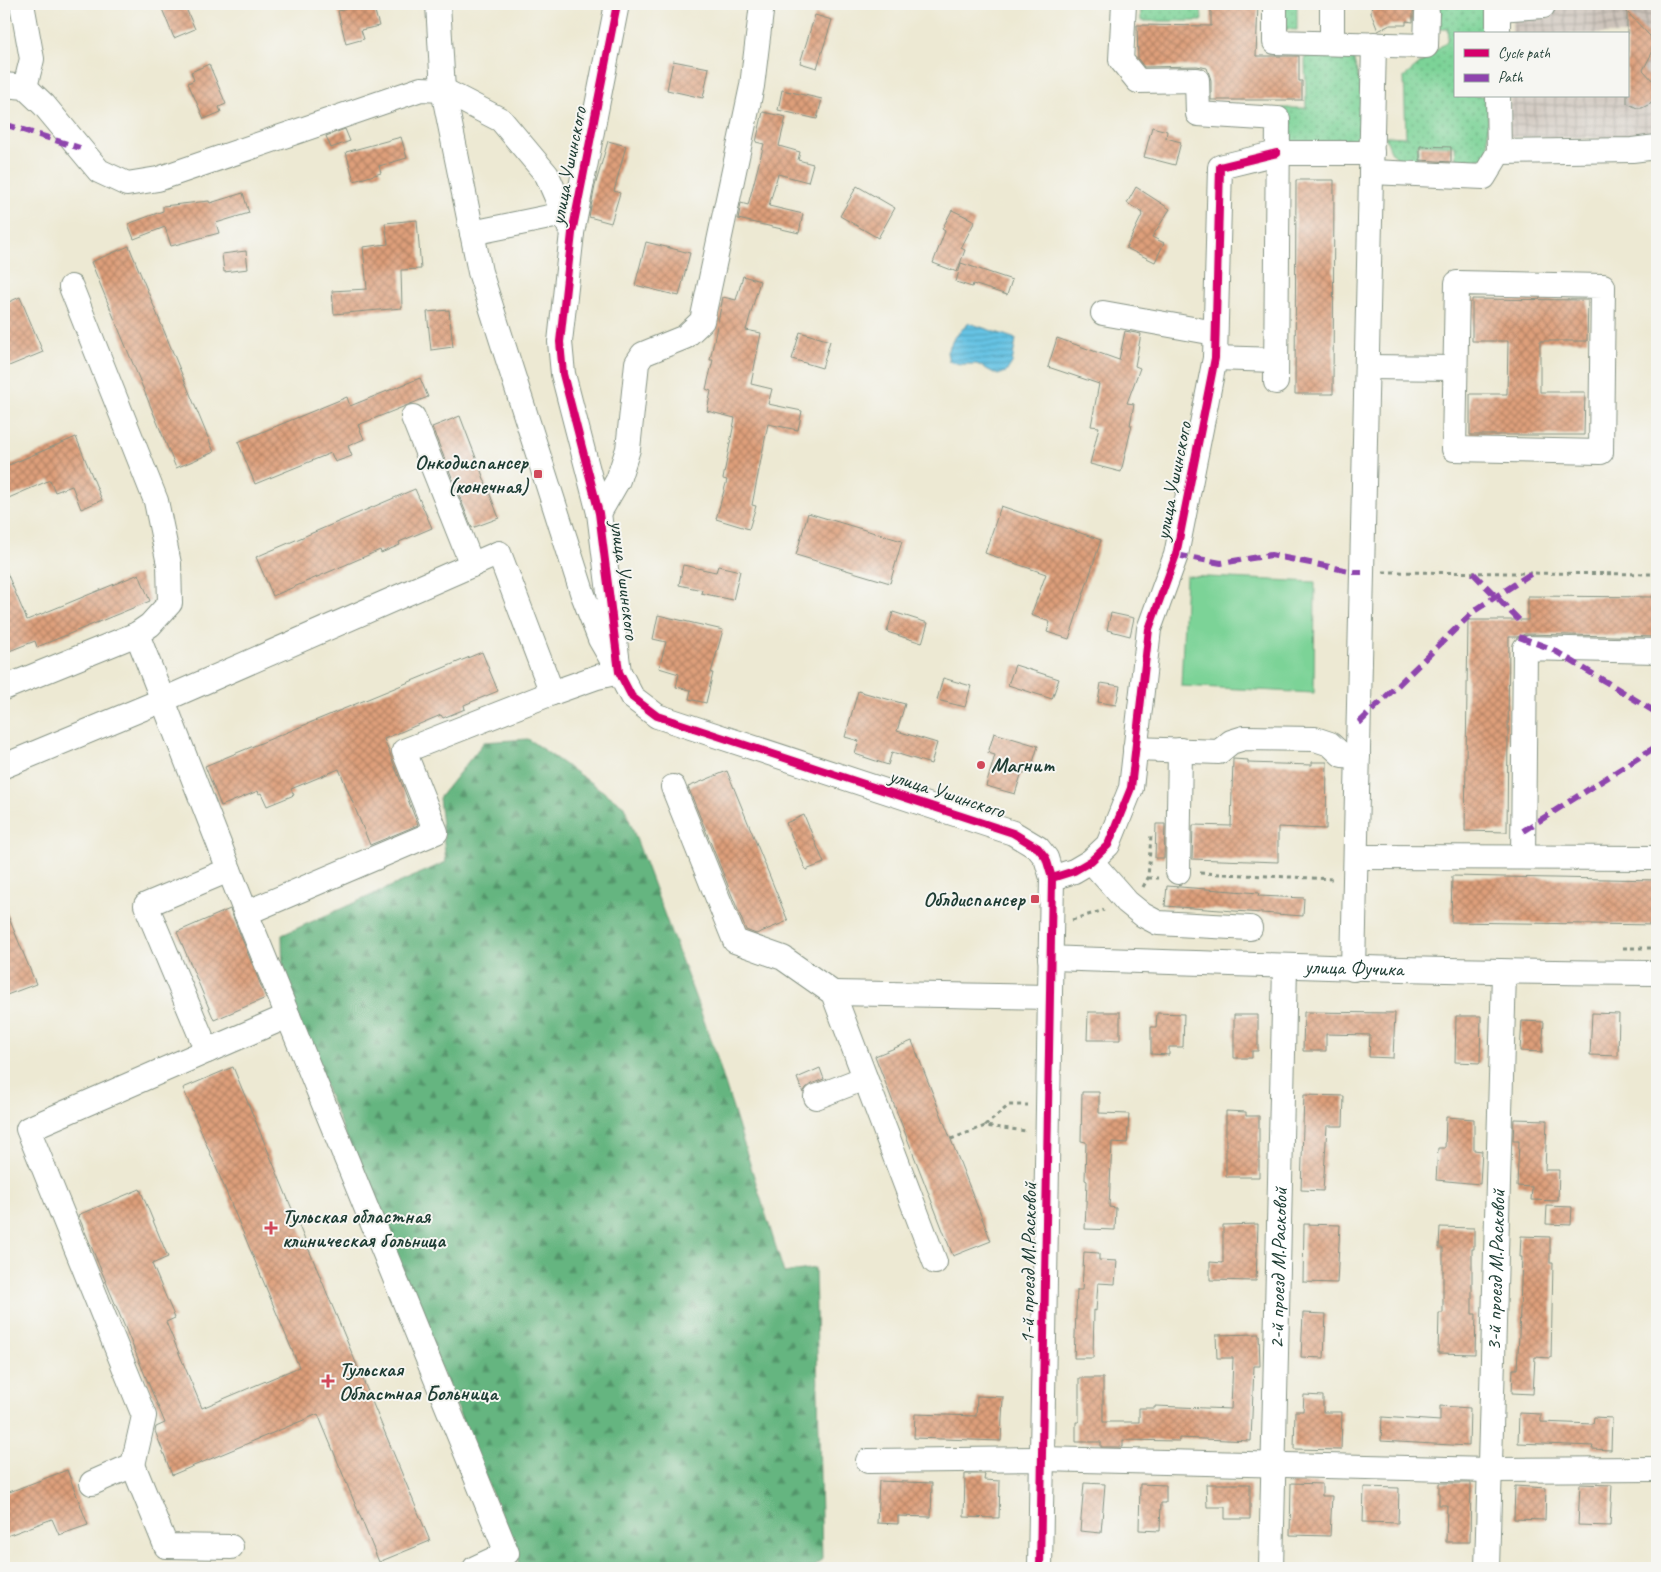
<svg xmlns="http://www.w3.org/2000/svg" width="1661" height="1572" font-family="Caveat,sans-serif">
<defs>
<pattern id="industrial-grid" width="8" height="8" patternUnits="userSpaceOnUse" patternTransform="scale(1.25)"><rect width="8" height="8" fill="#ccc2b9"/><path d="M0 4h8M4 0v8" fill="none" stroke="#a59f97"/></pattern>
<pattern id="green-dots" width="8" height="8" patternUnits="userSpaceOnUse" patternTransform="scale(1.25)"><rect width="8" height="8" fill="#7cd397"/><path d="M2 2h.1M6 6h.1" fill="none" stroke="#65ac7c" stroke-width="1.8" stroke-linecap="round"/></pattern>
<pattern id="forest-firs" width="22" height="20" patternUnits="userSpaceOnUse" patternTransform="scale(1.25)"><rect width="22" height="20" fill="#65b580"/><path d="M5 1l3.5 6h-7zM16 11l3.5 6h-7z" fill="#53946a"/></pattern>
<pattern id="water-rules" width="6" height="5" patternUnits="userSpaceOnUse" patternTransform="scale(1.25)"><rect width="6" height="5" fill="#66c3e4"/><path d="M0 2.5h6" fill="none" stroke="#53a0ba"/></pattern>
<pattern id="building-cross-hatch" width="8" height="8" patternUnits="userSpaceOnUse" patternTransform="scale(1.25)"><rect width="8" height="8" fill="#de9f7a"/><path d="M0 0l8 8M0 8l8-8" fill="none" stroke="#b38365"/></pattern>
</defs>
<rect width="100%" height="100%" fill="#f6f6f2"/>
<filter id="ink" filterUnits="userSpaceOnUse"><feTurbulence type="fractalNoise" baseFrequency=".02" numOctaves="2"/><feDisplacementMap in="SourceGraphic" scale="10" xChannelSelector="R" yChannelSelector="G"/><feConvolveMatrix kernelMatrix="1 2 1 2 8 2 1 2 1" color-interpolation-filters="sRGB"/></filter>
<filter id="wash" filterUnits="userSpaceOnUse"><feTurbulence type="fractalNoise" baseFrequency=".0096" numOctaves="4" result="noise"/><feDisplacementMap in="SourceGraphic" scale="20" xChannelSelector="R" yChannelSelector="G"/><feGaussianBlur stdDeviation="1.12" result="paint"/><feColorMatrix in="noise" values="0 0 0 0 0 0 0 0 0 0 0 0 0 0 0 0 0 1.4 0 .05"/><feComposite in="paint" operator="in"/></filter>
<g filter="url(#wash)">
<rect width="100%" height="100%" fill="#ede9d3"/>
<!-- industrial -->
<path fill="url(#industrial-grid)" d="M 1513,4 L 1657,4 L 1657,139 L 1509,137 L 1510,96 L 1627,96 L 1627,34 L 1512,34 Z"/>
<!-- green -->
<path fill="url(#green-dots)" stroke="#4e8866" d="M 1140,4 L 1201,4 L 1202,21 L 1141,21 Z
M 1281,4 L 1297,4 L 1297,30 L 1281,29 Z
M 1444,4 L 1488,4 L 1488,34 L 1455,34 L 1455,96 L 1488,96 L 1488,150 L 1485,157 L 1476,160 L 1456,160 L 1455,146 L 1418,144 L 1417,166 L 1402,164 L 1391,151 L 1385,136 L 1406,137 L 1404,77 L 1447,41 L 1448,29 L 1436,29 L 1436,10 Z
M 1305,55 L 1353,56 L 1361,89 L 1362,150 L 1282,149 L 1282,108 L 1306,108 Z"/>
<!-- forest -->
<path fill="url(#forest-firs)" stroke="#42795a" d="M 528,739 L 624,806 L 713,1045 L 784,1273 L 815,1268 L 822,1559 L 814,1568 L 518,1568 L 519,1560 L 283,983 L 282,935 L 446,862 L 439,798 L 484,742 Z"/>
<!-- pitch -->
<path fill="#7cd397" stroke="#4e8866" d="M 1186,576 L 1315,582 L 1314,693 L 1181,686 Z"/>
<!-- water -->
<path fill="url(#water-rules)" stroke="#42808c" d="M 969,323 L 1016,339 L 1012,363 L 1006,372 L 998,375 L 977,364 L 960,364 L 949,361 L 947,352 L 955,336 Z"/>
<g id="blocks">
<!-- building -->
<path fill="url(#building-cross-hatch)" d="M 160,4 L 184,4 L 195,29 L 174,38 Z
M 366,4 L 373,4 L 379,26 L 361,30 L 364,39 L 346,44 L 338,11 Z
M 1211,4 L 1258,4 L 1256,56 L 1299,56 L 1299,81 L 1302,81 L 1302,100 L 1211,100 L 1211,80 L 1207,68 L 1197,66 L 1144,67 L 1138,59 L 1137,25 L 1211,26 Z
M 1372,4 L 1416,4 L 1413,12 L 1413,22 L 1406,21 L 1406,25 L 1390,25 L 1378,31 L 1371,13 Z
M 1627,12 L 1650,36 L 1652,42 L 1652,53 L 1643,70 L 1654,82 L 1656,93 L 1652,103 L 1642,108 L 1637,108 L 1627,103 Z
M 815,15 L 832,20 L 817,68 L 800,63 Z
M 673,61 L 709,68 L 703,98 L 667,90 Z
M 209,64 L 226,104 L 219,107 L 221,112 L 204,119 L 188,83 L 194,80 L 191,72 Z
M 782,90 L 822,99 L 817,119 L 778,110 Z
M 763,112 L 786,117 L 779,146 L 800,152 L 798,160 L 813,164 L 808,182 L 778,174 L 769,206 L 803,214 L 799,233 L 738,219 L 741,203 L 748,205 L 764,144 L 756,142 Z
M 1152,127 L 1167,131 L 1166,138 L 1181,142 L 1175,165 L 1144,157 Z
M 345,129 L 350,141 L 331,148 L 326,136 Z
M 401,137 L 407,158 L 379,166 L 381,173 L 354,181 L 346,152 Z
M 608,141 L 626,146 L 614,191 L 620,193 L 611,223 L 589,217 L 595,186 Z
M 1420,146 L 1451,147 L 1451,162 L 1420,160 Z
M 1296,180 L 1334,180 L 1333,394 L 1295,394 Z
M 857,186 L 895,208 L 878,238 L 840,216 Z
M 1136,187 L 1170,209 L 1152,237 L 1164,243 L 1155,262 L 1126,248 L 1143,213 L 1127,203 Z
M 243,193 L 249,213 L 216,223 L 219,233 L 171,246 L 165,227 L 134,239 L 128,224 L 163,211 L 163,206 L 209,201 L 210,203 Z
M 952,210 L 975,221 L 961,248 L 965,250 L 957,272 L 933,263 L 945,231 L 942,229 Z
M 417,220 L 421,269 L 401,270 L 402,308 L 334,314 L 332,291 L 367,289 L 363,247 L 388,244 L 385,223 Z
M 646,242 L 690,253 L 679,296 L 635,285 Z
M 129,246 L 214,452 L 176,468 L 91,262 Z
M 246,251 L 248,269 L 224,272 L 222,254 Z
M 961,263 L 1012,280 L 1007,295 L 973,284 L 972,287 L 956,282 Z
M 743,276 L 760,281 L 746,330 L 761,333 L 751,384 L 772,389 L 768,404 L 802,411 L 798,430 L 768,424 L 752,505 L 756,506 L 749,529 L 716,519 L 727,480 L 723,479 L 735,418 L 707,411 L 711,391 L 706,389 L 713,360 L 710,360 L 723,297 L 736,300 Z
M 20,297 L 43,352 L 4,368 L 4,304 Z
M 1472,299 L 1588,300 L 1587,341 L 1540,341 L 1540,392 L 1585,392 L 1584,435 L 1470,435 L 1470,394 L 1507,394 L 1508,341 L 1472,341 Z
M 449,310 L 453,347 L 431,350 L 427,312 Z
M 1125,331 L 1141,334 L 1135,366 L 1140,368 L 1127,403 L 1134,404 L 1130,425 L 1132,425 L 1121,472 L 1090,464 L 1099,427 L 1091,426 L 1099,384 L 1048,367 L 1057,338 L 1119,360 Z
M 800,332 L 830,341 L 822,368 L 792,359 Z
M 420,378 L 428,397 L 358,425 L 364,439 L 348,446 L 352,456 L 335,462 L 331,453 L 255,484 L 238,442 L 347,397 L 350,406 Z
M 460,416 L 499,518 L 472,528 L 432,427 Z
M 76,437 L 102,500 L 81,509 L 72,486 L 55,492 L 50,480 L 4,500 L 4,467 Z
M 415,489 L 432,528 L 399,542 L 400,545 L 381,553 L 380,550 L 273,596 L 256,557 Z
M 1001,506 L 1101,540 L 1069,639 L 1047,632 L 1050,622 L 1031,615 L 1046,574 L 985,553 Z
M 808,513 L 902,541 L 890,583 L 796,555 Z
M 683,565 L 716,572 L 718,566 L 740,571 L 733,600 L 701,593 L 702,590 L 679,585 Z
M 4,566 L 27,620 L 139,574 L 150,601 L 37,647 L 35,641 L 4,653 Z
M 1528,596 L 1657,597 L 1657,637 L 1525,634 L 1517,637 L 1509,637 L 1507,832 L 1465,831 L 1468,620 L 1528,620 Z
M 893,612 L 928,623 L 922,643 L 887,632 Z
M 1111,613 L 1134,618 L 1130,636 L 1107,630 Z
M 658,615 L 723,630 L 711,673 L 713,673 L 706,703 L 689,699 L 691,690 L 676,687 L 679,674 L 659,668 L 666,642 L 653,639 Z
M 482,652 L 498,691 L 464,705 L 465,709 L 443,718 L 441,715 L 384,739 L 418,825 L 370,845 L 339,769 L 291,789 L 294,795 L 267,806 L 261,793 L 259,794 L 258,791 L 221,806 L 205,766 Z
M 1015,665 L 1059,679 L 1052,699 L 1008,685 Z
M 943,678 L 971,686 L 965,707 L 937,700 Z
M 1101,683 L 1120,686 L 1116,705 L 1098,702 Z
M 858,691 L 905,704 L 897,731 L 937,743 L 931,764 L 892,752 L 888,765 L 855,754 L 859,741 L 845,737 Z
M 994,733 L 1038,746 L 1032,766 L 1028,765 L 1025,774 L 1022,772 L 1015,794 L 986,786 L 995,755 L 988,753 Z
M 1233,759 L 1248,760 L 1248,763 L 1312,765 L 1312,762 L 1327,762 L 1326,829 L 1278,827 L 1278,862 L 1192,859 L 1193,825 L 1231,826 Z
M 727,771 L 788,921 L 756,934 L 746,930 L 688,787 Z
M 804,815 L 824,863 L 806,870 L 786,823 Z
M 1156,824 L 1165,824 L 1164,858 L 1155,858 Z
M 1452,876 L 1657,880 L 1657,925 L 1451,922 Z
M 1167,886 L 1259,893 L 1258,896 L 1304,898 L 1303,916 L 1165,906 Z
M 4,906 L 36,984 L 4,996 Z
M 230,909 L 266,998 L 214,1020 L 177,932 Z
M 1088,1012 L 1120,1012 L 1120,1040 L 1087,1040 Z
M 1304,1012 L 1395,1013 L 1393,1058 L 1369,1057 L 1370,1035 L 1326,1034 L 1326,1051 L 1303,1051 Z
M 1157,1013 L 1184,1014 L 1183,1047 L 1169,1047 L 1169,1055 L 1151,1054 L 1151,1027 L 1156,1027 Z
M 1592,1013 L 1619,1014 L 1618,1056 L 1590,1055 Z
M 1234,1015 L 1258,1015 L 1258,1051 L 1252,1051 L 1252,1058 L 1234,1058 Z
M 1456,1016 L 1481,1016 L 1480,1063 L 1455,1062 Z
M 1522,1021 L 1544,1022 L 1542,1052 L 1520,1051 Z
M 912,1041 L 991,1241 L 953,1256 L 875,1056 Z
M 233,1067 L 430,1541 L 379,1562 L 318,1414 L 172,1475 L 155,1431 L 156,1427 L 165,1423 L 78,1215 L 140,1189 L 168,1257 L 152,1264 L 175,1318 L 166,1322 L 202,1408 L 299,1367 L 183,1088 Z
M 820,1068 L 824,1079 L 811,1084 L 806,1088 L 803,1093 L 797,1078 Z
M 1082,1092 L 1099,1092 L 1099,1113 L 1129,1114 L 1127,1143 L 1112,1142 L 1109,1207 L 1116,1208 L 1115,1230 L 1085,1229 L 1087,1181 L 1085,1180 L 1086,1142 L 1081,1141 Z
M 1304,1095 L 1344,1096 L 1343,1126 L 1327,1126 L 1323,1191 L 1301,1190 Z
M 1226,1111 L 1246,1112 L 1246,1116 L 1259,1116 L 1259,1177 L 1226,1177 Z
M 1446,1117 L 1474,1119 L 1474,1150 L 1482,1151 L 1480,1184 L 1436,1180 L 1438,1148 L 1445,1148 Z
M 1514,1119 L 1547,1120 L 1545,1170 L 1559,1170 L 1558,1201 L 1531,1200 L 1532,1187 L 1517,1186 L 1519,1141 L 1513,1141 Z
M 1547,1206 L 1572,1207 L 1571,1225 L 1546,1224 Z
M 1258,1224 L 1256,1281 L 1210,1280 L 1210,1262 L 1223,1263 L 1223,1225 Z
M 1304,1224 L 1340,1225 L 1337,1283 L 1303,1282 Z
M 1440,1227 L 1474,1228 L 1474,1249 L 1472,1249 L 1472,1314 L 1476,1314 L 1475,1354 L 1438,1353 L 1439,1313 L 1443,1313 L 1443,1248 L 1439,1248 Z
M 1521,1236 L 1550,1237 L 1550,1263 L 1553,1263 L 1551,1358 L 1535,1357 L 1533,1394 L 1512,1393 L 1513,1369 L 1517,1369 L 1519,1335 L 1522,1257 L 1520,1257 Z
M 1084,1252 L 1099,1253 L 1099,1260 L 1117,1261 L 1115,1284 L 1098,1283 L 1096,1311 L 1094,1310 L 1093,1358 L 1074,1358 L 1077,1290 L 1082,1290 Z
M 1303,1313 L 1326,1314 L 1324,1358 L 1301,1357 Z
M 1259,1334 L 1260,1366 L 1254,1366 L 1251,1441 L 1179,1438 L 1179,1441 L 1123,1440 L 1123,1447 L 1101,1447 L 1101,1442 L 1076,1442 L 1076,1422 L 1079,1422 L 1079,1378 L 1103,1378 L 1103,1422 L 1139,1422 L 1139,1408 L 1155,1408 L 1155,1406 L 1231,1409 L 1233,1358 L 1217,1358 L 1216,1335 Z
M 1304,1395 L 1323,1396 L 1323,1412 L 1342,1412 L 1341,1450 L 1294,1449 L 1295,1411 L 1303,1411 Z
M 977,1396 L 1003,1397 L 1001,1441 L 914,1438 L 915,1414 L 976,1416 Z
M 1440,1406 L 1470,1408 L 1469,1446 L 1381,1441 L 1382,1417 L 1440,1421 Z
M 1519,1413 L 1541,1414 L 1541,1422 L 1593,1424 L 1594,1417 L 1612,1418 L 1611,1450 L 1592,1449 L 1593,1446 L 1518,1443 Z
M 67,1470 L 88,1525 L 59,1535 L 52,1519 L 4,1537 L 4,1494 Z
M 965,1474 L 985,1474 L 984,1480 L 1000,1481 L 999,1518 L 964,1517 Z
M 879,1481 L 932,1483 L 931,1517 L 898,1516 L 898,1524 L 877,1523 Z
M 1084,1483 L 1105,1484 L 1101,1533 L 1080,1531 Z
M 1291,1483 L 1322,1484 L 1322,1496 L 1332,1496 L 1330,1536 L 1290,1535 Z
M 1439,1483 L 1471,1483 L 1470,1542 L 1446,1542 L 1447,1505 L 1439,1505 Z
M 1140,1484 L 1166,1485 L 1166,1503 L 1161,1503 L 1160,1531 L 1139,1530 Z
M 1206,1484 L 1250,1484 L 1250,1519 L 1225,1519 L 1225,1507 L 1207,1507 Z
M 1580,1484 L 1612,1485 L 1610,1526 L 1578,1525 Z
M 1515,1486 L 1546,1488 L 1545,1520 L 1514,1519 Z
M 1364,1487 L 1399,1488 L 1398,1523 L 1363,1522 Z"/>
</g>
</g>
<g filter="url(#ink)">
<use href="#blocks" fill-opacity="0" stroke="#869384" stroke-width="1"/>
<g fill="none" stroke-linecap="round" stroke-linejoin="round">
<defs>
<g id="minor">
<path d="M 22,4 L 32,59 L 25,87"/>
<path d="M 438,4 L 443,90 L 480,272 L 582,592 L 600,639 L 619,672 L 597,677 L 552,693 L 404,751 L 436,832 L 246,913 L 507,1553 L 475,1568"/>
<path d="M 617,4 L 572,233 L 560,342 L 563,374 L 599,513 L 619,672 L 632,697 L 657,716 L 1013,833 L 1038,848 L 1046,858 L 1052,878 L 1040,1568"/>
<path d="M 1124,4 L 1121,60 L 1138,81 L 1197,80 L 1198,114 L 1278,119 L 1276,382"/>
<path d="M 1275,4 L 1275,42 L 1426,46 L 1427,13"/>
<path d="M 1498,4 L 1498,34"/>
<path d="M 1498,9 L 1543,6"/>
<path d="M 1332,43 L 1332,4"/>
<path d="M 4,85 L 25,87 L 44,105 L 99,171 L 127,184 L 158,179 L 421,89 L 443,90 L 501,120 L 547,175 L 572,233"/>
<path d="M 1499,152 L 1632,150 L 1657,147"/>
<path d="M 1371,172 L 1484,177 L 1499,152 L 1498,96"/>
<path d="M 472,233 L 564,214"/>
<path d="M 1457,283 L 1603,286 L 1601,452 L 1454,449 Z"/>
<path d="M 1103,313 L 1215,333"/>
<path d="M 1215,358 L 1276,360"/>
<path d="M 1367,367 L 1455,368"/>
<path d="M 413,417 L 472,565"/>
<path d="M 599,513 L 618,480 L 628,449 L 637,363 L 643,354 L 685,337 L 702,321 L 752,86 L 762,4"/>
<path d="M 137,634 L 246,913"/>
<path d="M 4,688 L 137,634 L 150,625 L 170,603 L 169,564 L 156,501 L 71,287"/>
<path d="M 1135,749 L 1219,752 L 1231,742 L 1244,738 L 1315,739 L 1330,744 L 1342,755 L 1358,756"/>
<path d="M 4,766 L 163,700 L 499,553 L 552,693"/>
<path d="M 673,787 L 735,941 L 783,958 L 833,993 L 935,1262"/>
<path d="M 1356,857 L 1657,858"/>
<path d="M 1523,857 L 1525,648 L 1657,651"/>
<path d="M 1091,861 L 1127,902 L 1143,915 L 1158,923 L 1250,928"/>
<path d="M 229,870 L 146,905 L 207,1051 L 288,1016"/>
<path d="M 1178,872 L 1180,750"/>
<path d="M 1052,878 L 1074,871 L 1091,861 L 1108,845 L 1131,788 L 1149,629 L 1176,555 L 1215,358 L 1220,167 L 1277,153 L 1372,153"/>
<path id="s1" d="M 1050,958 C 1253,965 1455,972 1657,973"/>
<path d="M 1353,969 L 1374,44"/>
<path d="M 833,993 L 1050,997"/>
<path d="M 816,1097 L 865,1078"/>
<path d="M 868,1461 L 1042,1459 L 1489,1470 L 1657,1469"/>
<path d="M 133,1465 L 166,1546 L 231,1547"/>
<path d="M 92,1483 L 133,1465 L 144,1416 L 28,1129 L 207,1051"/>
<path id="s2" d="M 1271,1568 L 1285,967"/>
<path id="s3" d="M 1487,1568 L 1504,973"/>
</g>
</defs>
<!-- minor casing -->
<use href="#minor" stroke="#869384" stroke-width="26"/>
<!-- path -->
<path stroke="#869384" stroke-width="3" stroke-dasharray="4 4" stroke-linecap="butt" d="M 1383,572 L 1657,574
M 1200,873 L 1334,879
M 1148,878 L 1158,878
M 1143,887 L 1148,878 L 1151,835
M 1072,920 L 1104,910
M 1623,948 L 1657,948
M 985,1126 L 1009,1105 L 1028,1105
M 951,1139 L 985,1126 L 1027,1131"/>
<!-- minor -->
<use href="#minor" stroke="#fff" stroke-width="24"/>
<!-- quiet -->
<path stroke="#8e44ad" stroke-width="6" stroke-dasharray="12 6" stroke-linecap="butt" d="M 4,124 L 80,148
M 1176,555 L 1221,563 L 1271,555 L 1354,572 L 1362,572
M 1473,573 L 1519,620
M 1519,637 L 1552,649 L 1657,713
M 1359,723 L 1474,611 L 1532,573
M 1523,831 L 1657,746"/>
<defs>
<path id="cycleway" d="M 617,4 L 572,233 L 560,342 L 563,374 L 599,513 L 619,672 L 632,697 L 657,716 L 1013,833 L 1038,848 L 1046,858 L 1052,878 L 1040,1568
M 1052,878 L 1074,871 L 1091,861 L 1108,845 L 1131,788 L 1149,629 L 1176,555 L 1215,358 L 1220,167 L 1277,153"/>
</defs>
<!-- cycleway casing -->
<use href="#cycleway" stroke="#f6f6f2" stroke-width="11"/>
<!-- cycleway -->
<use href="#cycleway" stroke="#d6006c" stroke-width="8"/>
</g>
</g>
<!-- markers -->
<g fill="#d1495b" stroke="#f6f6f2" stroke-width="2">
<rect x="533" y="469" width="10" height="10" rx="2.5"/>
<circle cx="981" cy="765" r="5"/>
<rect x="1030" y="894" width="10" height="10" rx="2.5"/>
<path d="M268.5 1220.5h5v5h5v5h-5v5h-5v-5h-5v-5h5z"/>
<path d="M325.5 1373.5h5v5h5v5h-5v5h-5v-5h-5v-5h5z"/>
</g>
<g text-anchor="middle" stroke-width="4" stroke-linejoin="round" paint-order="stroke">
<!-- street labels -->
<g font-size="21" fill="#1f3d34" stroke="#f6f6f2">
<text transform="translate(568 166) rotate(-79)" y="7">улица Ушинского</text>
<text transform="translate(1173 481) rotate(-79)" y="7">улица Ушинского</text>
<text transform="translate(625 580) rotate(83)" y="7">улица Ушинского</text>
<text transform="translate(947 793) rotate(18)" y="7">улица Ушинского</text>
<text dy="7" stroke="none"><textPath href="#s1" startOffset="304">улица Фучика</textPath></text>
<text transform="translate(1028 1263) rotate(-89)" y="7">1-й проезд М.Расковой</text>
<text dy="7" stroke="none"><textPath href="#s2" startOffset="300">2-й проезд М.Расковой</textPath></text>
<text dy="7" stroke="none"><textPath href="#s3" startOffset="298">3-й проезд М.Расковой</textPath></text>
</g>
<!-- poi labels -->
<g font-size="21" font-weight="bold" fill="#1f3d34" stroke="#f6f6f2" text-anchor="start">
<text x="528" y="469" text-anchor="end">Онкодиспансер<tspan x="528" dy="24">(конечная)</tspan></text>
<text x="991" y="772">Магнит</text>
<text x="1025" y="906" text-anchor="end">Облдиспансер</text>
<text x="282" y="1223">Тульская областная<tspan x="282" dy="24">клиническая больница</tspan></text>
<text x="339" y="1376">Тульская<tspan x="339" dy="24">Областная Больница</tspan></text>
</g>
</g>
<!-- margin -->
<rect width="1661" height="1572" fill="none" stroke="#f6f6f2" stroke-width="20"/>
<!-- legend -->
<rect x="1454" y="32" width="175" height="65" fill="#f6f6f2" stroke="#a0aca6"/>
<rect x="1464" y="49" width="25" height="8" fill="#d6006c" stroke="#a0aca6"/>
<text x="1498" y="58" font-size="15" fill="#1f3d34">Cycle path</text>
<rect x="1464" y="74" width="25" height="8" fill="#8e44ad" stroke="#a0aca6"/>
<text x="1498" y="82" font-size="15" fill="#1f3d34">Path</text>
</svg>
